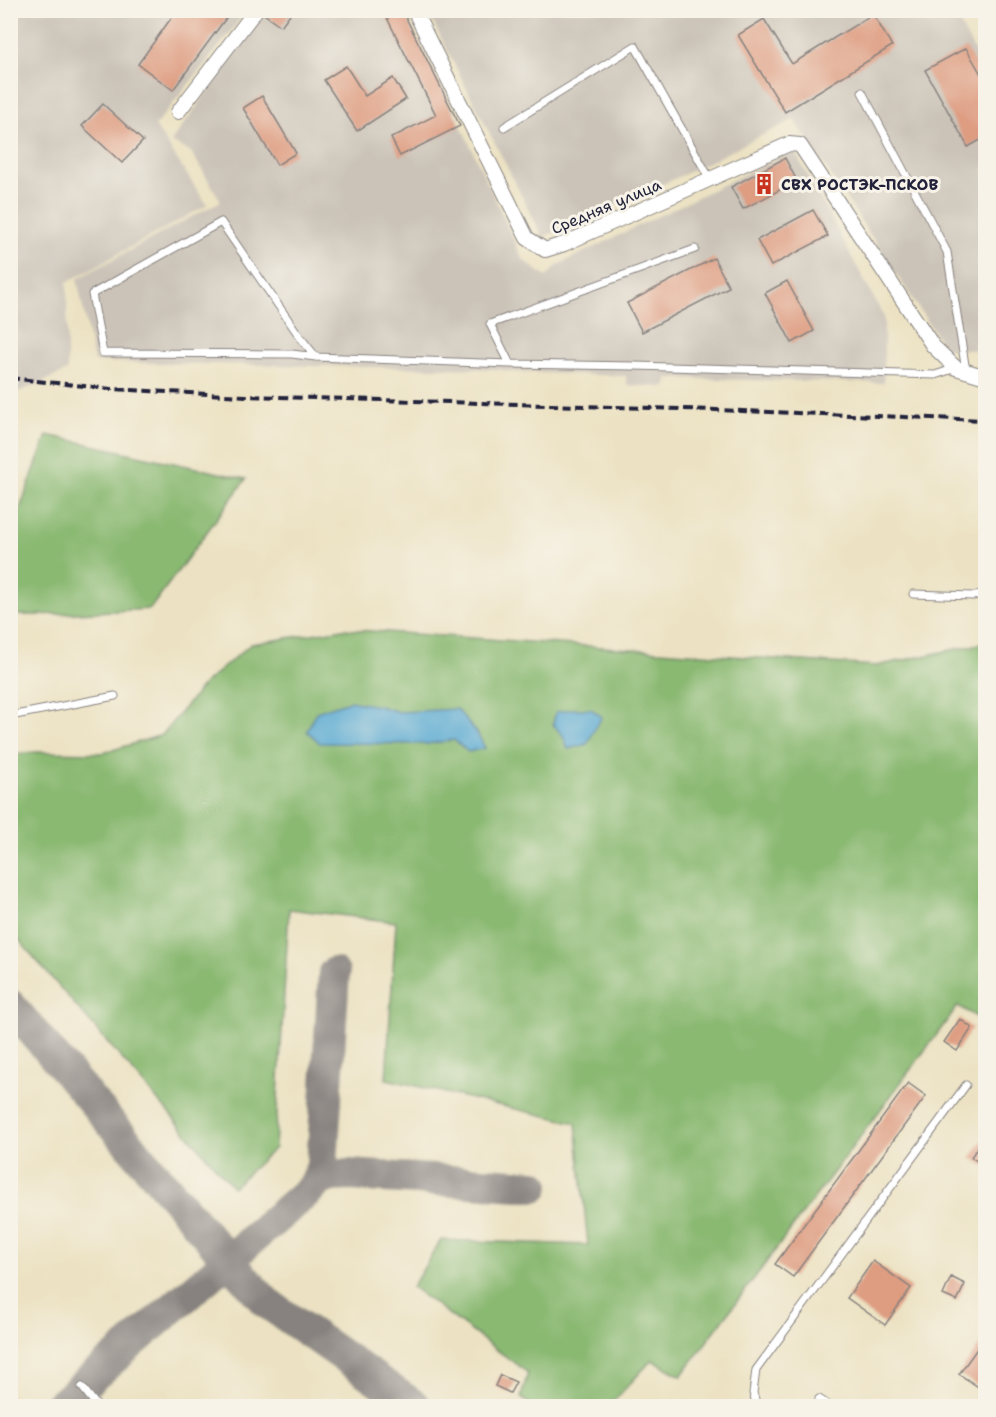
<svg xmlns="http://www.w3.org/2000/svg" width="996" height="1417" font-family="'Shantell Sans',sans-serif">
<rect width="100%" height="100%" fill="#f7f3e8"/>
<filter id="ink" filterUnits="userSpaceOnUse"><feTurbulence type="fractalNoise" baseFrequency=".0167" numOctaves="2"/><feDisplacementMap in="SourceGraphic" scale="12" xChannelSelector="R" yChannelSelector="G"/><feConvolveMatrix kernelMatrix="1 2 1 2 8 2 1 2 1" color-interpolation-filters="sRGB"/></filter>
<filter id="wash" filterUnits="userSpaceOnUse"><feTurbulence type="fractalNoise" baseFrequency=".008" numOctaves="4" result="noise"/><feDisplacementMap in="SourceGraphic" scale="24" xChannelSelector="R" yChannelSelector="G"/><feGaussianBlur stdDeviation="1.35" result="paint"/><feColorMatrix in="noise" values="0 0 0 0 0 0 0 0 0 0 0 0 0 0 0 0 0 1.4 0 .05"/><feComposite in="paint" operator="in"/></filter>
<g filter="url(#wash)">
<rect width="100%" height="100%" fill="#ece2c3"/>
<!-- industrial -->
<path fill="#cbc3b8" d="M 11,11 L 247,11 L 155,126 L 207,205 L 67,282 L 67,371 L 11,395 Z
M 265,11 L 404,11 L 464,132 L 523,260 L 546,277 L 558,265 L 794,150 L 884,317 L 884,383 L 667,378 L 666,387 L 627,385 L 626,376 L 511,372 L 499,369 L 94,362 L 77,279 L 221,201 L 191,152 L 171,142 Z
M 427,11 L 953,11 L 985,71 L 985,351 L 945,348 L 794,119 L 685,174 L 543,237 Z"/>
<!-- forest -->
<path fill="#8ab972" stroke="#566e56" stroke-width="1.5" d="M 47,435 L 246,479 L 150,609 L 37,615 L 11,615 L 11,533 Z
M 343,629 L 876,666 L 985,643 L 985,1022 L 958,1006 L 681,1376 L 652,1360 L 609,1406 L 531,1406 L 521,1397 L 528,1373 L 412,1287 L 441,1240 L 588,1245 L 576,1123 L 386,1079 L 396,922 L 289,909 L 275,1148 L 233,1187 L 11,931 L 10,755 L 36,752 L 103,753 L 162,735 L 204,684 L 251,644 Z"/>
<!-- water -->
<path fill="#58a9d2" stroke="#3d6686" stroke-width="1.5" d="M 349,701 L 379,706 L 399,712 L 457,709 L 478,735 L 485,748 L 468,752 L 454,740 L 427,744 L 320,743 L 307,731 L 316,712 Z
M 573,709 L 591,709 L 602,717 L 594,730 L 587,744 L 568,749 L 563,736 L 553,724 L 556,712 Z"/>
<g fill="none" stroke-linecap="round" stroke-linejoin="round">
<!-- taxiway -->
<path stroke="#87827f" stroke-width="32" d="M 10,1005 L 228,1260 L 267,1303 L 415,1406
M 313,1187 L 318,1177 L 322,1165 L 334,973
M 59,1406 L 321,1180 L 331,1176 L 350,1175 L 534,1186"/>
</g>
<g id="blocks">
<!-- building -->
<path fill="#de9c81" d="M 177,10 L 232,10 L 173,90 L 138,64 Z
M 265,10 L 293,10 L 281,26 L 264,14 Z
M 383,10 L 402,10 L 460,126 L 400,156 L 391,138 L 436,115 Z
M 873,14 L 892,46 L 785,112 L 738,35 L 764,19 L 792,64 Z
M 966,48 L 986,83 L 986,137 L 968,147 L 925,70 Z
M 346,66 L 365,96 L 393,78 L 406,99 L 357,131 L 324,80 Z
M 262,96 L 296,153 L 277,165 L 243,108 Z
M 103,104 L 143,141 L 122,163 L 82,126 Z
M 785,158 L 797,181 L 743,209 L 731,187 Z
M 813,210 L 828,236 L 771,266 L 757,240 Z
M 714,258 L 729,287 L 642,332 L 627,303 Z
M 787,281 L 814,331 L 792,343 L 765,293 Z
M 960,1019 L 972,1028 L 957,1051 L 944,1042 Z
M 908,1083 L 926,1096 L 793,1277 L 775,1264 Z
M 986,1135 L 986,1167 L 971,1157 Z
M 873,1261 L 911,1288 L 885,1325 L 847,1298 Z
M 951,1277 L 965,1284 L 957,1301 L 943,1295 Z
M 986,1336 L 986,1392 L 959,1374 Z
M 500,1375 L 516,1382 L 510,1393 L 495,1386 Z"/>
</g>
</g>
<g filter="url(#ink)">
<use href="#blocks" fill-opacity="0" stroke="#87827f" stroke-width="1.5"/>
<g fill="none" stroke-linecap="round" stroke-linejoin="round">
<defs>
<path id="service" d="M 862,92 L 947,252 L 966,371
M 504,127 L 635,46 L 710,179
M 695,249 L 490,324 L 510,364 L 635,366 L 935,375 L 956,368
M 316,357 L 300,337 L 221,222 L 92,294 L 103,353 L 292,354 L 316,357 L 510,364
M 913,594 L 973,596 L 986,593
M 10,716 L 115,696
M 82,1387 L 97,1406
M 819,1399 L 830,1406
M 757,1406 L 753,1393 L 756,1370 L 966,1085"/>
<path id="minor" d="M 414,10 L 527,238 L 545,250 L 564,244 L 789,144 L 800,145 L 933,346 L 956,368 L 986,377
M 178,112 L 256,10"/>
</defs>
<!-- service casing -->
<use href="#service" stroke="#87827f" stroke-width="9"/>
<!-- minor casing -->
<use href="#minor" stroke="#87827f" stroke-width="16"/>
<!-- service -->
<use href="#service" stroke="#fff" stroke-width="7"/>
<!-- minor -->
<use href="#minor" stroke="#fff" stroke-width="14"/>
<!-- rail -->
<path stroke="#22223b" stroke-width="4" stroke-dasharray="9 4.5" stroke-linecap="butt" d="M 10,378 L 111,389 L 246,396 L 716,410 L 986,420"/>
</g>
</g>
<!-- icons -->
<defs>
<symbol id="building-bare" viewBox="-9 -9 18 18"><path d="M-4-6H4V6H1V3H-1V6H-4ZM-2.5-4.3h1.7v1.8h-1.7ZM.8-4.3h1.7v1.8H.8ZM-2.5-1h1.7V.8h-1.7ZM.8-1h1.7V.8H.8Z" fill="#c8321e" stroke="#f7f3e8" stroke-width="2.5" paint-order="stroke"/></symbol>
</defs>
<g fill-rule="evenodd">
<use href="#building-bare" x="749" y="169" width="30" height="30"/>
</g>
<g text-anchor="middle" stroke-width="6" stroke-linejoin="round" paint-order="stroke">
<!-- poi labels -->
<g font-size="16" font-weight="bold" fill="#22223b" stroke="#f7f3e8" text-anchor="start">
<text x="781" y="190">СВХ РОСТЭК-ПСКОВ</text>
</g>
<!-- street labels -->
<g font-size="16" fill="#22223b" stroke="#f7f3e8">
<text transform="translate(606 206) rotate(-23)" y="6">Средняя улица</text>
</g>
</g>
<!-- margin -->
<rect width="996" height="1417" fill="none" stroke="#f7f3e8" stroke-width="36"/>
</svg>
